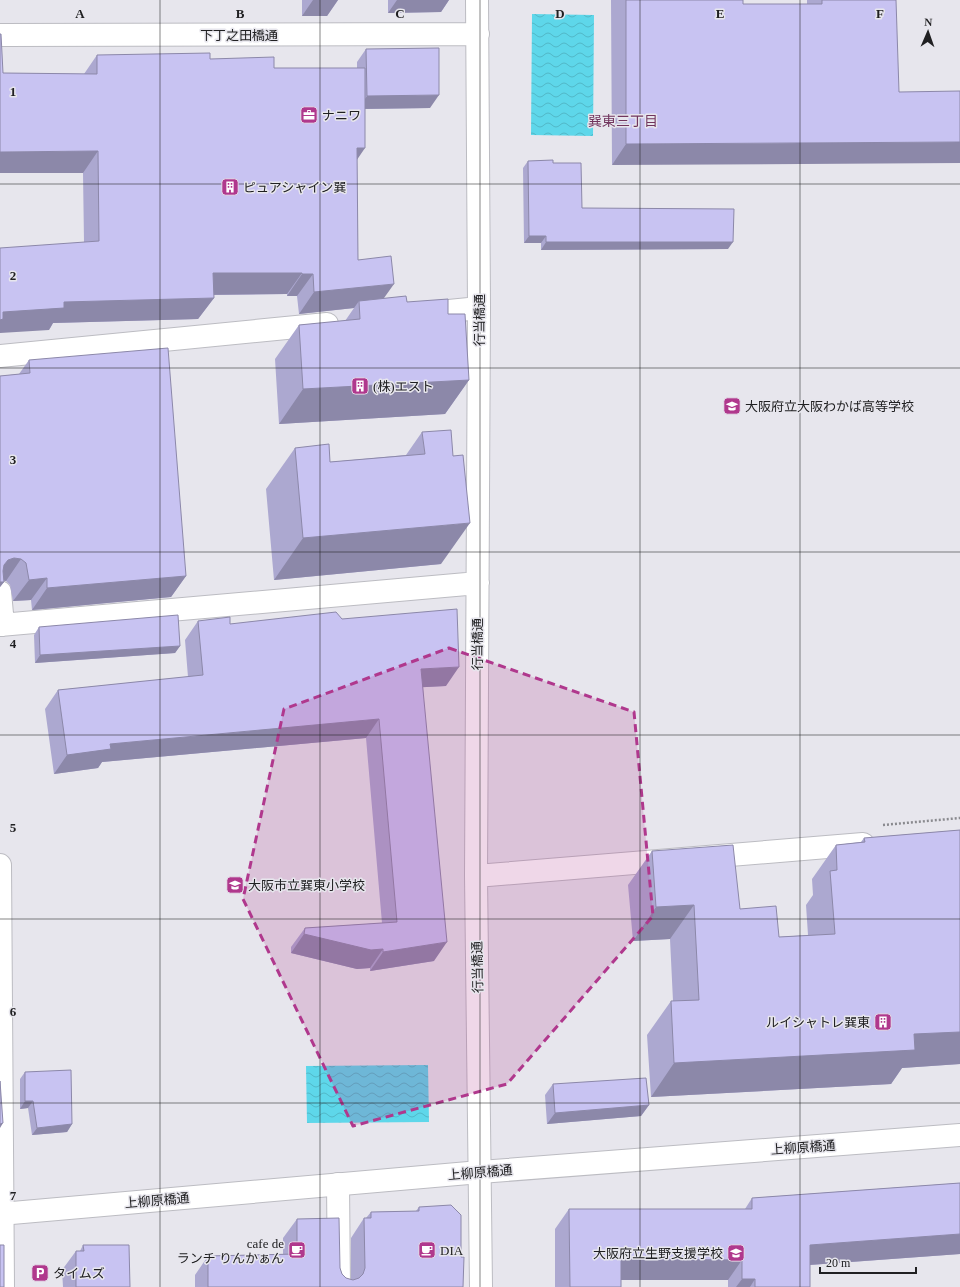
<svg xmlns="http://www.w3.org/2000/svg" width="960" height="1287" font-family="'Times New Roman','Noto Sans JP',serif">
<defs>
<pattern id="water-waves" width="16" height="10" patternUnits="userSpaceOnUse"><rect width="16" height="10" fill="#5ed7ea"/><path d="M0 5q4-4 8 0t8 0" fill="none" stroke="#51b8c8"/></pattern>
</defs>
<rect width="100%" height="100%" fill="#e7e6ed"/>
<!-- water -->
<path fill="url(#water-waves)" d="M 532,14 L 594,15 L 593,136 L 531,135 Z
M 428,1065 L 429,1122 L 307,1123 L 306,1066 Z"/>
<g fill="none" stroke-linecap="round" stroke-linejoin="round">
<defs>
<path id="street" d="M 477,0 L 479,308 L 476,876 L 481,1287
M 0,35 L 478,34
M 419,314 L 479,308
M 0,356 L 327,324
M 0,592 L 3,625
M 0,625 L 478,583
M 0,865 L 3,1287
M 476,876 L 863,844
M 338,1184 L 339,1287"/>
<path id="secondary" d="M 0,1214 L 480,1172 L 960,1135"/>
</defs>
<!-- street casing -->
<use href="#street" stroke="#bcbcc2" stroke-width="24"/>
<!-- secondary casing -->
<use href="#secondary" stroke="#bcbcc2" stroke-width="24"/>
<!-- path -->
<path stroke="#8a8a8f" stroke-width="2.5" stroke-dasharray="2 2" stroke-linecap="butt" d="M 883,825 L 960,818"/>
<!-- street -->
<use href="#street" stroke="#fff" stroke-width="22"/>
<!-- secondary -->
<use href="#secondary" stroke="#fff" stroke-width="22"/>
</g>
<!-- wall -->
<path fill="#aca8d0" d="M 302,0 L 338,0 L 327,16 L 302,16 Z
M 388,0 L 449,0 L 441,12 L 388,13 Z
M 611,0 L 743,0 L 743,4 L 807,4 L 807,0 L 896,0 L 612,165 Z
M 366,49 L 430,108 L 365,109 L 357,160 L 358,260 L 384,298 L 407,302 L 448,314 L 469,380 L 445,414 L 279,424 L 275,359 L 299,325 L 345,321 L 354,308 L 299,314 L 297,296 L 287,296 L 287,294 L 213,295 L 214,298 L 198,319 L 53,323 L 49,330 L 84,242 L 83,173 L 3,73 L 84,74 L 97,55 L 210,59 L 274,68 L 357,68 L 357,62 Z
M 528,161 L 553,163 L 582,208 L 728,249 L 541,250 L 541,243 L 524,243 L 523,168 Z
M 29,360 L 186,576 L 171,597 L 32,610 L 31,600 L 13,601 L 10,585 L 6,581 L 4,580 L 4,582 L 0,587 L 0,376 L 19,374 Z
M 422,432 L 441,564 L 274,580 L 266,489 L 295,448 L 330,462 L 406,455 Z
M 342,619 L 446,686 L 423,687 L 434,961 L 370,971 L 370,968 L 357,969 L 291,953 L 291,947 L 305,928 L 382,923 L 366,738 L 102,762 L 98,768 L 54,774 L 45,709 L 58,690 L 188,677 L 185,640 L 198,621 L 230,624 Z
M 39,627 L 180,646 L 175,653 L 35,663 L 34,635 Z
M 960,830 L 960,1064 L 902,1068 L 891,1084 L 651,1097 L 647,1035 L 671,1001 L 673,1001 L 670,939 L 633,941 L 628,885 L 652,851 L 740,909 L 779,937 L 808,935 L 806,905 L 813,895 L 812,879 L 836,845 L 861,842 L 864,838 Z
M 25,1072 L 72,1124 L 67,1132 L 32,1135 L 28,1108 L 20,1109 L 20,1079 Z
M 553,1084 L 649,1105 L 641,1116 L 547,1124 L 545,1095 Z
M 960,1183 L 960,1254 L 810,1265 L 810,1287 L 728,1287 L 728,1280 L 621,1280 L 621,1287 L 555,1287 L 555,1229 L 569,1209 L 745,1209 L 752,1198 Z
M 419,1207 L 461,1257 L 463,1287 L 195,1287 L 195,1275 L 208,1256 L 283,1254 L 283,1238 L 297,1219 L 340,1268 L 342,1274 L 346,1278 L 351,1280 L 351,1238 L 364,1218 L 366,1218 L 371,1212 L 416,1211 Z
M 83,1245 L 130,1287 L 63,1287 L 62,1270 L 76,1251 L 80,1251 Z"/>
<!-- shaded-wall -->
<path fill="#8c88a9" d="M 313,0 L 338,0 L 327,16 L 302,16 Z
M 397,0 L 449,0 L 441,12 L 388,13 Z
M 439,95 L 430,108 L 358,109 L 367,96 Z
M 960,142 L 960,163 L 612,165 L 626,144 Z
M 357,148 L 365,148 L 350,170 Z
M 98,151 L 83,173 L 0,173 L 0,152 Z
M 529,236 L 546,236 L 541,243 L 524,243 Z
M 546,242 L 733,242 L 728,249 L 541,250 Z
M 213,273 L 302,273 L 287,294 L 198,295 Z
M 302,274 L 313,274 L 297,296 L 287,296 Z
M 394,284 L 379,305 L 359,301 L 354,308 L 299,314 L 314,292 Z
M 214,298 L 198,319 L 53,323 L 49,330 L 0,333 L 0,316 L 3,312 L 64,302 Z
M 469,380 L 445,414 L 279,424 L 303,389 Z
M 470,523 L 441,564 L 274,580 L 303,538 Z
M 14,558 L 21,559 L 6,581 L 0,580 L 4,565 L 8,560 Z
M 186,576 L 171,597 L 32,610 L 47,588 Z
M 47,578 L 31,600 L 13,601 L 29,580 Z
M 0,582 L 4,582 L 0,587 Z
M 180,646 L 175,653 L 35,663 L 40,655 Z
M 459,667 L 446,686 L 408,688 L 421,669 Z
M 379,719 L 366,738 L 102,762 L 98,768 L 54,774 L 67,755 L 110,744 Z
M 694,905 L 670,939 L 633,941 L 656,907 Z
M 304,934 L 383,949 L 370,968 L 357,969 L 291,953 Z
M 447,942 L 434,961 L 370,971 L 383,952 Z
M 960,1032 L 960,1064 L 902,1068 L 891,1084 L 651,1097 L 674,1063 L 914,1034 Z
M 25,1101 L 33,1101 L 28,1108 L 20,1109 Z
M 649,1105 L 641,1116 L 547,1124 L 555,1113 Z
M 3,1123 L 0,1128 L 0,1124 Z
M 72,1124 L 67,1132 L 32,1135 L 37,1128 Z
M 960,1234 L 960,1254 L 795,1266 L 810,1245 Z
M 621,1259 L 742,1260 L 728,1280 L 607,1280 Z
M 742,1279 L 755,1279 L 750,1287 L 736,1287 Z"/>
<!-- building -->
<path fill="#c8c3f2" stroke="#8c88a9" d="M 626,0 L 743,0 L 743,4 L 822,4 L 822,0 L 896,0 L 899,92 L 960,91 L 960,142 L 626,144 Z
M 0,34 L 1,34 L 3,73 L 97,74 L 97,55 L 210,53 L 210,59 L 274,57 L 274,68 L 365,68 L 365,148 L 357,148 L 358,260 L 391,256 L 394,284 L 314,292 L 313,274 L 302,274 L 302,273 L 213,273 L 214,298 L 64,302 L 64,308 L 3,312 L 3,319 L 0,320 L 0,248 L 99,241 L 98,151 L 0,152 Z
M 439,48 L 439,95 L 367,96 L 366,49 Z
M 553,160 L 553,163 L 581,163 L 582,208 L 734,209 L 733,242 L 546,242 L 546,236 L 529,236 L 528,161 Z
M 406,296 L 407,302 L 448,299 L 448,314 L 465,314 L 469,380 L 303,389 L 299,325 L 360,319 L 359,301 Z
M 168,348 L 186,576 L 47,588 L 47,578 L 29,580 L 26,563 L 21,559 L 14,558 L 8,560 L 4,565 L 3,571 L 4,582 L 0,582 L 0,376 L 30,373 L 29,360 Z
M 451,430 L 453,456 L 463,455 L 470,523 L 303,538 L 295,448 L 329,444 L 330,462 L 425,454 L 422,432 Z
M 457,609 L 459,667 L 421,669 L 447,942 L 383,952 L 383,949 L 371,950 L 304,934 L 305,928 L 397,922 L 379,719 L 110,744 L 111,749 L 67,755 L 58,690 L 203,675 L 198,621 L 230,617 L 230,624 L 336,612 L 342,619 Z
M 178,615 L 180,646 L 40,655 L 39,627 Z
M 960,830 L 960,1032 L 914,1034 L 915,1050 L 674,1063 L 671,1001 L 699,1000 L 694,905 L 656,907 L 652,851 L 733,845 L 740,909 L 776,906 L 779,937 L 835,934 L 830,871 L 837,870 L 836,845 L 865,842 L 864,838 Z
M 71,1070 L 72,1124 L 37,1128 L 33,1101 L 25,1101 L 25,1072 Z
M 646,1078 L 649,1105 L 555,1113 L 553,1084 Z
M 0,1081 L 3,1123 L 0,1124 Z
M 960,1183 L 960,1234 L 810,1245 L 810,1287 L 755,1287 L 755,1279 L 742,1279 L 742,1260 L 621,1259 L 621,1287 L 570,1287 L 569,1209 L 752,1209 L 752,1198 Z
M 451,1205 L 461,1215 L 461,1257 L 464,1257 L 463,1287 L 208,1287 L 208,1256 L 297,1254 L 297,1219 L 339,1218 L 340,1268 L 342,1274 L 346,1278 L 353,1280 L 359,1278 L 363,1274 L 365,1268 L 364,1218 L 371,1218 L 371,1212 L 419,1211 L 419,1207 Z
M 0,1245 L 4,1245 L 4,1287 L 0,1287 Z
M 83,1245 L 129,1245 L 130,1287 L 76,1287 L 76,1251 L 84,1251 Z"/>
<!-- marked area -->
<path fill="#b0388d" fill-opacity="0.2" stroke="#b0388d" stroke-width="3" stroke-dasharray="8 5" stroke-linejoin="round" d="M 449,648 L 634,712 L 653,916 L 507,1084 L 353,1126 L 243,899 L 284,709 Z"/>
<!-- grid -->
<path fill="none" stroke="#202022" stroke-width="1" stroke-opacity="0.55" d="M 160,0 L 160,1287M 320,0 L 320,1287M 480,0 L 480,1287M 640,0 L 640,1287M 800,0 L 800,1287M 0,184 L 960,184M 0,368 L 960,368M 0,552 L 960,552M 0,735 L 960,735M 0,919 L 960,919M 0,1103 L 960,1103"/>
<!-- icons -->
<defs>
<symbol id="office-square" viewBox="-11 -11 22 22"><rect x="-9" y="-9" width="18" height="18" rx="4" fill="#b0388d" stroke="#e7e6ed"/><path d="M-6-3h4V-5.5h4V-3h4V5H-6ZM-1-4.5V-3h2v-1.5ZM-6 0V1H6V0Z" fill="#fff"/></symbol>
<symbol id="building-square" viewBox="-11 -11 22 22"><rect x="-9" y="-9" width="18" height="18" rx="4" fill="#b0388d" stroke="#e7e6ed"/><path d="M-4-6H4V6H1V3H-1V6H-4ZM-2.5-4.3h1.7v1.8h-1.7ZM.8-4.3h1.7v1.8H.8ZM-2.5-1h1.7V.8h-1.7ZM.8-1h1.7V.8H.8Z" fill="#fff"/></symbol>
<symbol id="school-square" viewBox="-11 -11 22 22"><rect x="-9" y="-9" width="18" height="18" rx="4" fill="#b0388d" stroke="#e7e6ed"/><path d="M0-5L7-2L0 1L-7-2ZM-4 1L0 2.5L4 1V4Q0 6-4 4Z" fill="#fff"/></symbol>
<symbol id="cafe-square" viewBox="-11 -11 22 22"><rect x="-9" y="-9" width="18" height="18" rx="4" fill="#b0388d" stroke="#e7e6ed"/><path d="M-5.5-4.5H6V0H3Q3 3.5 0 3.5H-2.5Q-5.5 3.5-5.5 0ZM3-3.2v2h1.7v-2ZM-6 4.5H4V6H-6Z" fill="#fff"/></symbol>
<symbol id="parking-square" viewBox="-11 -11 22 22"><rect x="-9" y="-9" width="18" height="18" rx="4" fill="#b0388d" stroke="#e7e6ed"/><path d="M-3.5-5.5H1a3.5 3.5 0 0 1 0 7H-1V5.5H-3.5ZM-1-3.4V-.6H.8a1.4 1.4 0 0 0 0-2.8Z" fill="#fff"/></symbol>
</defs>
<g fill-rule="evenodd">
<use href="#office-square" x="299" y="105" width="20" height="20"/>
<use href="#building-square" x="220" y="177" width="20" height="20"/>
<use href="#building-square" x="350" y="376" width="20" height="20"/>
<use href="#school-square" x="722" y="396" width="20" height="20"/>
<use href="#school-square" x="225" y="875" width="20" height="20"/>
<use href="#building-square" x="873" y="1012" width="20" height="20"/>
<use href="#cafe-square" x="287" y="1240" width="20" height="20"/>
<use href="#cafe-square" x="417" y="1240" width="20" height="20"/>
<use href="#school-square" x="726" y="1243" width="20" height="20"/>
<use href="#parking-square" x="30" y="1263" width="20" height="20"/>
</g>
<g text-anchor="middle" stroke-width="3" stroke-linejoin="round" paint-order="stroke">
<!-- street labels -->
<g font-size="13" fill="#202022" stroke="#e7e6ed">
<text x="239" y="40">下丁之田橋通</text>
<text transform="translate(479 320) rotate(-90)" y="5">行当橋通</text>
<text transform="translate(477 644) rotate(-90)" y="5">行当橋通</text>
<text transform="translate(477 967) rotate(-91)" y="5">行当橋通</text>
<text transform="translate(803 1147) rotate(-4)" y="5">上柳原橋通</text>
<text transform="translate(480 1172) rotate(-5)" y="5">上柳原橋通</text>
<text transform="translate(157 1200) rotate(-5)" y="5">上柳原橋通</text>
</g>
<!-- poi labels -->
<g font-size="13" fill="#202022" stroke="#e7e6ed" text-anchor="start">
<text x="322" y="120">ナニワ</text>
<text x="243" y="192">ピュアシャイン巽</text>
<text x="373" y="391">(株)エスト</text>
<text x="745" y="411">大阪府立大阪わかば高等学校</text>
<text x="248" y="890">大阪市立巽東小学校</text>
<text x="870" y="1027" text-anchor="end">ルイシャトレ巽東</text>
<text x="284" y="1248" text-anchor="end">cafe de<tspan x="284" dy="15">ランチ りんかぁん</tspan></text>
<text x="440" y="1255">DIA</text>
<text x="723" y="1258" text-anchor="end">大阪府立生野支援学校</text>
<text x="53" y="1278">タイムズ</text>
</g>
<!-- neighbourhood labels -->
<g font-size="14" fill="#71355d" stroke="#e7e6ed">
<text x="623" y="126">巽東三丁目</text>
</g>
</g>
<g font-size="13" text-anchor="middle" font-weight="bold" fill="#202022" stroke="#e7e6ed" stroke-width="3" stroke-linejoin="round" paint-order="stroke">
<text x="80" y="18">A</text>
<text x="240" y="18">B</text>
<text x="400" y="18">C</text>
<text x="560" y="18">D</text>
<text x="720" y="18">E</text>
<text x="880" y="18">F</text>
<text x="13" y="96">1</text>
<text x="13" y="280">2</text>
<text x="13" y="464">3</text>
<text x="13" y="648">4</text>
<text x="13" y="832">5</text>
<text x="13" y="1016">6</text>
<text x="13" y="1200">7</text>
</g>
<!-- north arrow -->
<g transform="translate(928 32) rotate(2)" stroke="#e7e6ed" stroke-width="3" paint-order="stroke">
<path d="M0-3L7 15L0 10L-7 15Z" fill="#202022"/>
<text y="-6" font-size="11" font-weight="bold" text-anchor="middle" fill="#202022">N</text>
</g>
<!-- scale -->
<path d="M820 1267v6h96v-6" fill="none" stroke="#202022" stroke-width="2"/>
<text x="826" y="1267" font-size="12" fill="#202022" stroke="#e7e6ed" stroke-width="3" paint-order="stroke">20 m</text>
</svg>
